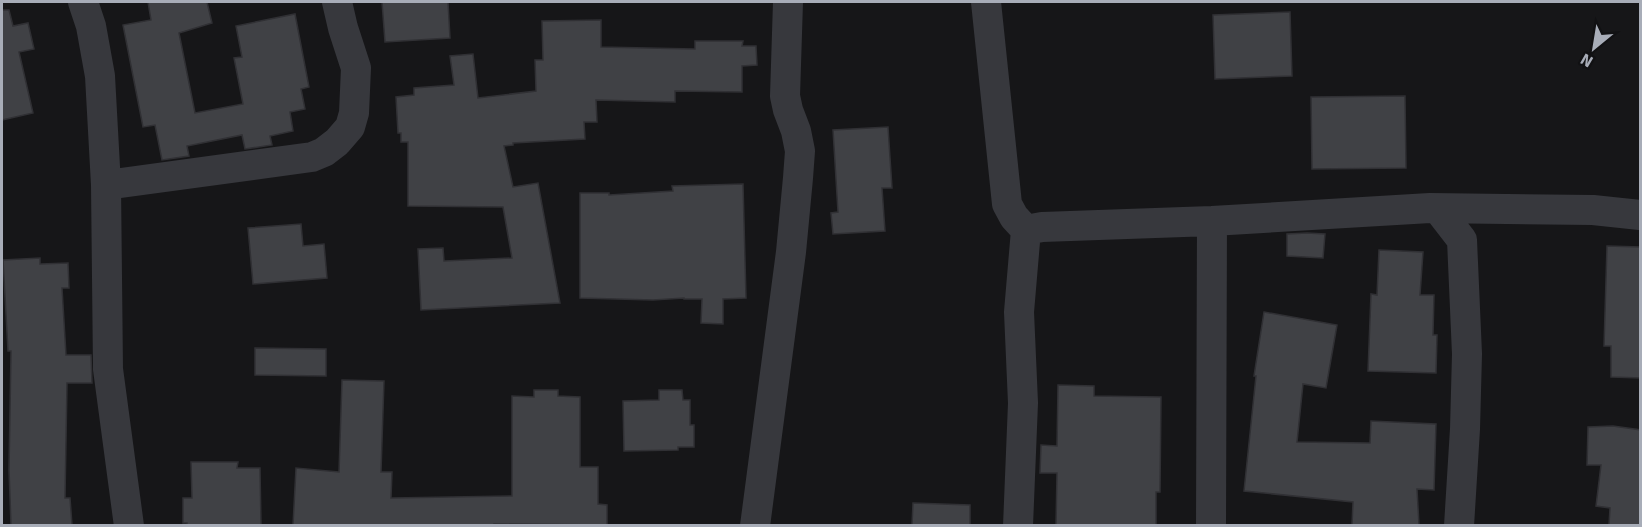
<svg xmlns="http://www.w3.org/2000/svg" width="1642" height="527" font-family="Signika,sans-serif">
<rect width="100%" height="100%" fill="#161618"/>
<!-- building -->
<path fill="#404145" stroke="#303034" stroke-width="1.5" d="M 148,2 L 207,2 L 212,23 L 179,33 L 195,113 L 243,104 L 234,58 L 242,57 L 236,26 L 295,14 L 309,87 L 301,89 L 305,109 L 290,112 L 293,131 L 270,136 L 272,145 L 245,149 L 242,135 L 187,146 L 189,156 L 162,160 L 155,125 L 143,127 L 123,25 L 151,20 Z
M 382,2 L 448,2 L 450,38 L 385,42 Z
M 2,10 L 9,10 L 13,26 L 28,23 L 34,49 L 19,52 L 33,113 L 2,120 Z
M 1290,12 L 1292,76 L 1215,79 L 1213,15 Z
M 601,20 L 601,47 L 695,49 L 695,41 L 743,41 L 742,46 L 756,46 L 757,65 L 742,66 L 742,92 L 675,91 L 675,102 L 596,100 L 597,122 L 584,122 L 585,139 L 513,143 L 513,145 L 504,146 L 513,187 L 538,183 L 560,303 L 421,310 L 418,249 L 443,248 L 444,261 L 512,258 L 503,207 L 408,206 L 408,142 L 401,142 L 401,133 L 398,133 L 396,97 L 414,95 L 414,88 L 454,85 L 450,56 L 473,54 L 478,98 L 536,91 L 535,60 L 543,60 L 542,21 Z
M 1405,96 L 1406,168 L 1312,169 L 1311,97 Z
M 888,127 L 892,188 L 882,188 L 885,231 L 833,234 L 831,213 L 838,212 L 833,130 Z
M 743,184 L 746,298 L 723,299 L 723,324 L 701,323 L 702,299 L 684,299 L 684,298 L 653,300 L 580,298 L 580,193 L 609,193 L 609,195 L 673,191 L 672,186 Z
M 301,224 L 303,246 L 324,244 L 327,278 L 253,284 L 248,228 Z
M 1307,233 L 1325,234 L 1323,258 L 1287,256 L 1287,234 Z
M 1607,246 L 1641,247 L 1641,378 L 1611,377 L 1611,346 L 1604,346 Z
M 1379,250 L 1423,252 L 1420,295 L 1434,295 L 1433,335 L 1437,335 L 1436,373 L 1368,371 L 1371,294 L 1377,295 Z
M 40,258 L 40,264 L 68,263 L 69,288 L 62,288 L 66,355 L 91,355 L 92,383 L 67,383 L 65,498 L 70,498 L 72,525 L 11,525 L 9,470 L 11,351 L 8,351 L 3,260 Z
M 1264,312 L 1337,325 L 1326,388 L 1303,384 L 1297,442 L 1370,443 L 1371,421 L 1436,424 L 1434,490 L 1417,489 L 1419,525 L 1352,525 L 1353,502 L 1244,491 L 1256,376 L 1254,376 Z
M 255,348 L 326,349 L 326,376 L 255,375 Z
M 342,380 L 384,381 L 381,472 L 392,472 L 391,498 L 512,496 L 512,396 L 534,397 L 534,390 L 558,390 L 558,396 L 580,397 L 580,467 L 598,467 L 598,504 L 607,505 L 607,525 L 494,524 L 494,525 L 293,525 L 296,468 L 339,472 Z
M 1058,385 L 1094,386 L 1094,396 L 1161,397 L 1160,492 L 1156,492 L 1156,525 L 1056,525 L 1057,473 L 1040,473 L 1041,445 L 1057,446 Z
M 659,390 L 682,390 L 683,400 L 690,400 L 690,425 L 694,425 L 694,447 L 678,447 L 678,450 L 624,451 L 623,401 L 659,400 Z
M 1613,426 L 1641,430 L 1641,525 L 1609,525 L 1610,508 L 1596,506 L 1601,465 L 1587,465 L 1588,427 Z
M 191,462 L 238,462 L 237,468 L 260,468 L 261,525 L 187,525 L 187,523 L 183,523 L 183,498 L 192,498 Z
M 913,503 L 970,505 L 970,525 L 912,525 Z"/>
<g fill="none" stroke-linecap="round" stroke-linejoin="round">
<!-- minor -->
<path stroke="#37383d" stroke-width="30" d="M 83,2 L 91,26 L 100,76 L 106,185 L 108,369 L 129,526
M 986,2 L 1007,204 L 1014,217 L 1026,230
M 106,185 L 312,157 L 324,152 L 337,142 L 350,127 L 354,113 L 356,68 L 343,28 L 337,2
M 1438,209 L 1462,240 L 1467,354 L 1465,429 L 1459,526
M 1026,230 L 1042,227 L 1212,221 L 1430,208 L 1593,210 L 1640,215
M 755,526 L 791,252 L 798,178 L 800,151 L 796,131 L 788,110 L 785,96 L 788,2
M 1018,526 L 1023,403 L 1019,312 L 1026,230
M 1211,526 L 1212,221"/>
</g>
<!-- border -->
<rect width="1642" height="527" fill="none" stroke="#a8adb8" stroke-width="6"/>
<!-- north arrow -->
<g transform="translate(1594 48) rotate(210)" stroke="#111113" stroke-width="4.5" paint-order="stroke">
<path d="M0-4.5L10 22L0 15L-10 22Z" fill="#a8adb8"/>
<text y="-9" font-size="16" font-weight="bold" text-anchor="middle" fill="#a8adb8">N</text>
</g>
</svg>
